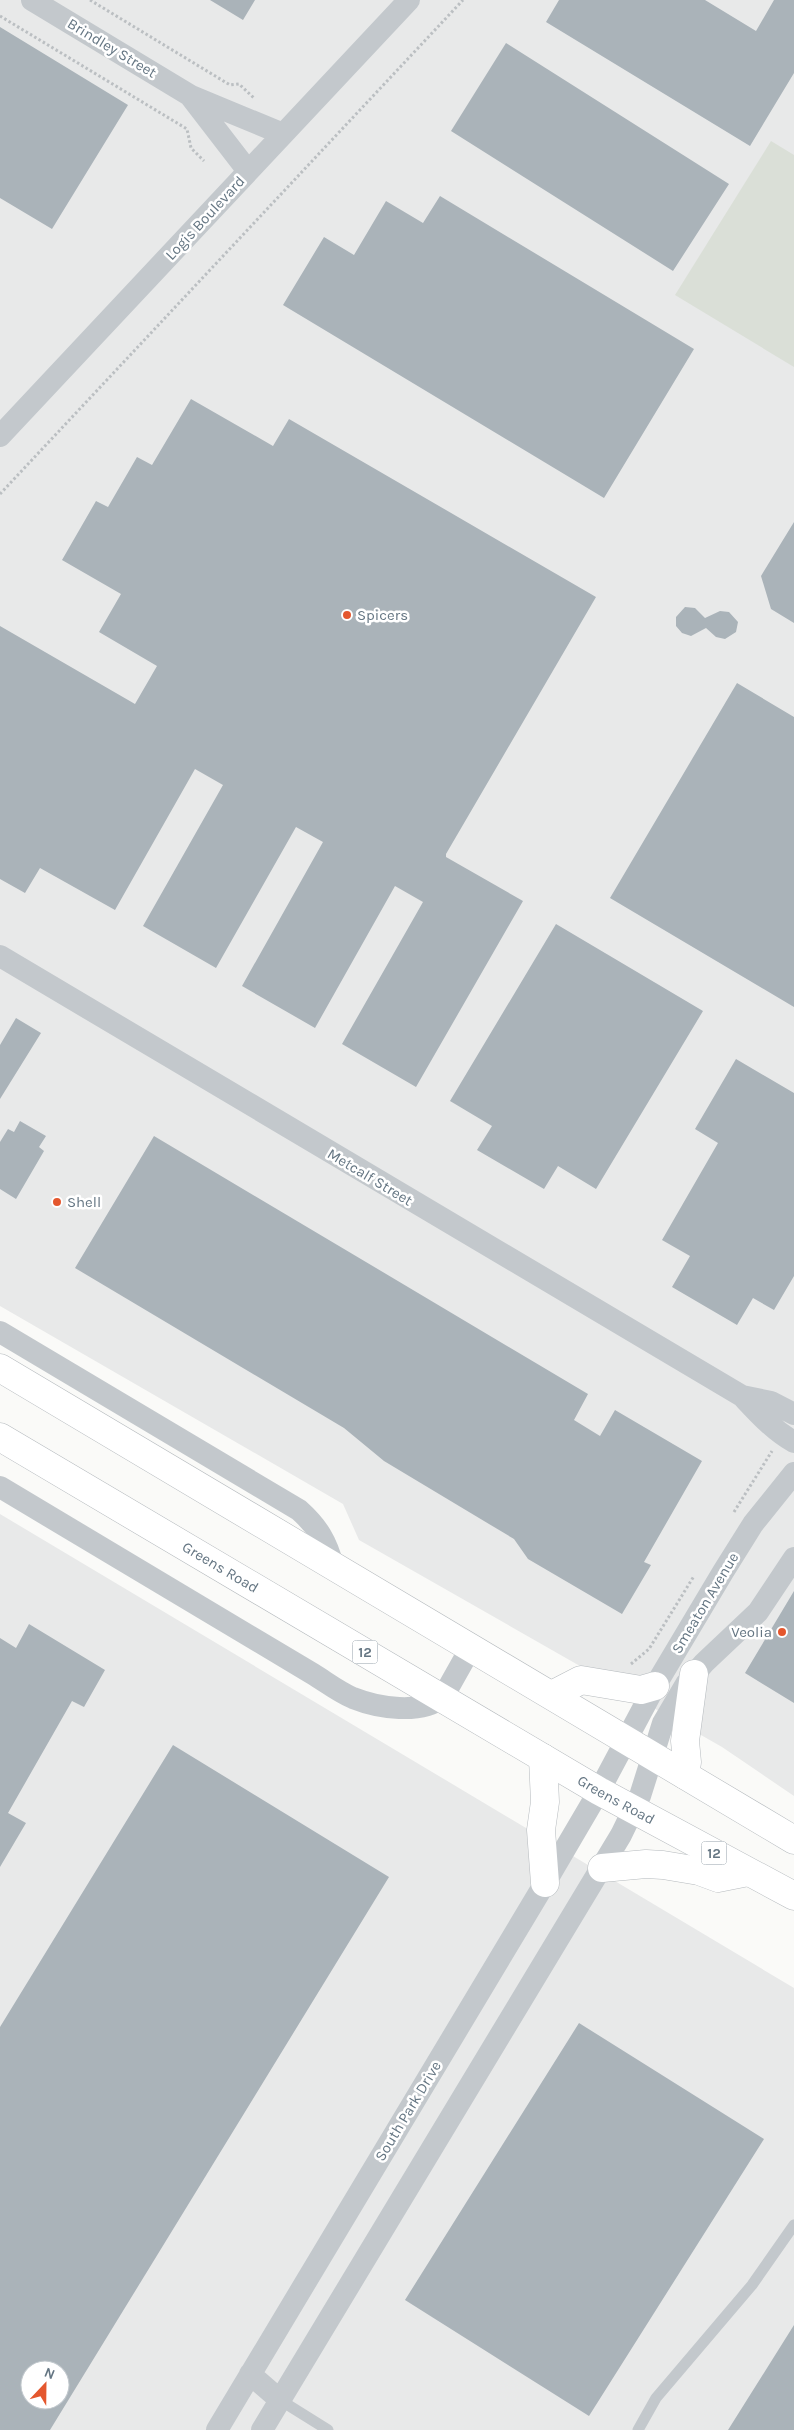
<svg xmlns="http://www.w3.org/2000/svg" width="794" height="2430" font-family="Karla,sans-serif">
<rect width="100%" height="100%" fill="#fafaf8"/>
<!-- built -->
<path fill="#e8e9e9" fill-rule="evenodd" d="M 0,0 L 794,0 L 794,1796 L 722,1747 L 359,1540 L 343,1504 L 0,1306 Z
M 0,1514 L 794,1988 L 794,2430 L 0,2430 ZM 30,2370 L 60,2370 L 60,2400 L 30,2400 Z"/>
<!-- green -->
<path fill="#dadfd7" d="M 771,141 L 794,155 L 794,367 L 675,295 Z"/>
<!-- building -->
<path fill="#aab3b9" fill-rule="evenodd" d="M 210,0 L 255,0 L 243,20 Z
M 559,0 L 705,0 L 756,31 L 774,0 L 794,0 L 794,73 L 750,146 L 546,22 Z
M 0,27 L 128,105 L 52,229 L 0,198 Z
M 506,43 L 729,184 L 673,271 L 451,131 Z
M 440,196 L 694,349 L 604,498 L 283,305 L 324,237 L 354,255 L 386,201 L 423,223 Z
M 191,399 L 273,446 L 289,419 L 596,597 L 446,854 L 446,857 L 523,901 L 416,1087 L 342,1044 L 423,902 L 395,886 L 315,1028 L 242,986 L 323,842 L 296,827 L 216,968 L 143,926 L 223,785 L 195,769 L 115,910 L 40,868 L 25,893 L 0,879 L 0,626 L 135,704 L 157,666 L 99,632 L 121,594 L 62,560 L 96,501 L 108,507 L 137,457 L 152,465 Z
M 794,522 L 794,623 L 771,609 L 761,576 Z
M 685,607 L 695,608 L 705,618 L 720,611 L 729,612 L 738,622 L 736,632 L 725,639 L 716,637 L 706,628 L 691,636 L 682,633 L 676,626 L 676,617 Z
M 737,683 L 794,717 L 794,1007 L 610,898 Z
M 556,924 L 703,1011 L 596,1189 L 558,1166 L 544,1189 L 477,1150 L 492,1126 L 450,1101 Z
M 16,1018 L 41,1033 L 0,1099 L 0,1045 Z
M 736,1059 L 794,1093 L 794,1276 L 774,1310 L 753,1298 L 737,1325 L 672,1287 L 690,1256 L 662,1240 L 718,1143 L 695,1129 Z
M 20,1121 L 46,1136 L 39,1147 L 44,1151 L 16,1199 L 0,1189 L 0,1142 L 8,1129 L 14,1132 Z
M 154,1136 L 588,1394 L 574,1420 L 600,1436 L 615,1410 L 702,1461 L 644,1562 L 651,1565 L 622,1614 L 528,1559 L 514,1539 L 384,1461 L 344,1428 L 75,1268 Z
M 794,1591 L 794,1703 L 745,1673 Z
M 29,1624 L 105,1670 L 84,1707 L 72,1701 L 8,1813 L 26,1823 L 0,1867 L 0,1638 L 16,1648 Z
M 173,1745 L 389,1877 L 50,2430 L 0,2430 L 0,2027 ZM 30,2370 L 60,2370 L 60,2400 L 30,2400 Z
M 579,2023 L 764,2139 L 589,2416 L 405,2300 Z
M 794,2325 L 794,2430 L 728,2430 Z"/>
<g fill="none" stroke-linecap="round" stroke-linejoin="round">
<defs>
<g id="primary">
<path d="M 0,1368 L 794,1840"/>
<path id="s1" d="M 0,1437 L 599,1791 L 794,1896"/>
<path d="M 552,1695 L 581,1680 L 641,1690 L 655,1686"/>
<path d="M 543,1758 L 545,1802 L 541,1830 L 545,1883"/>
<path d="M 685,1775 L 687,1762 L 685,1741 L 694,1674"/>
<path d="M 602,1868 L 646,1864 L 663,1865 L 699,1871 L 718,1878 L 748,1872"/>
</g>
</defs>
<!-- primary casing -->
<use href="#primary" stroke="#b5babe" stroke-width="29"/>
<!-- path -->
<path stroke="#bbbfc2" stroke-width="3" stroke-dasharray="2.5 2.5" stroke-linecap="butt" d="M 90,0 L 230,85 L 239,84 L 255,99
M 0,16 L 187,129 L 191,148 L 204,161
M 0,494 L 463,0
M 734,1512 L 772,1451
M 631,1664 L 649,1649 L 694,1576"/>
<!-- service -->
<path stroke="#c3c8cc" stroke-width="11" d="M 280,2400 L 328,2430
M 638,2430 L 656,2398 L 752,2285 L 794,2225"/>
<!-- minor -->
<path stroke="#c3c8cc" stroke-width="22" d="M 32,0 L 191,96 L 283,134
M 191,97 L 248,171
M 0,436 L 409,0
M 0,956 L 742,1396 L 771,1402 L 794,1414
M 0,1332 L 299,1510 C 318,1527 327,1542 333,1566
M 742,1396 C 758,1413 773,1430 794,1442
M 0,1487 L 313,1674 C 326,1682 339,1692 353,1698 C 378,1708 421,1715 443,1697 L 470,1649
M 250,2374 L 280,2400
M 217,2430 L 545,1883 L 599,1791 L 655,1686 L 723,1572 L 753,1524 L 794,1473
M 262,2430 L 621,1835 L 640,1796 L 663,1723 L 686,1684 L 704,1663 L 758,1612 L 794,1558"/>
<!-- primary -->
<use href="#primary" stroke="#fff" stroke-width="28"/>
</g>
<!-- markers -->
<g fill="#e4572e" stroke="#fff" stroke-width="2">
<circle cx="347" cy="615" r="5"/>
<circle cx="57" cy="1202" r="5"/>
<circle cx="782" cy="1632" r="5"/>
</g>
<g text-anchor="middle" stroke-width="5" stroke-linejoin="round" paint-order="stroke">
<!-- shield labels -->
<g fill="#fff" stroke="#939fa8" stroke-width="1">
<rect x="352.5" y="1640.5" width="25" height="23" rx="4"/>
<rect x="701.5" y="1841.5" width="25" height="23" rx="4"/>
</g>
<g font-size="14" font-weight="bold" fill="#657683">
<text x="365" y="1657">12</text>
<text x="714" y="1858">12</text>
</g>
<!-- street labels -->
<g font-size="15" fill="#657683" stroke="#fff">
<text transform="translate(112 48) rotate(31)" y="5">Brindley Street</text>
<text transform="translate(205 218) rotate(-47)" y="5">Logis Boulevard</text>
<text transform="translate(370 1177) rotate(31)" y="5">Metcalf Street</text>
<text dy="5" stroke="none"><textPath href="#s1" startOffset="256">Greens Road</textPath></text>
<text transform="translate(705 1603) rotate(-59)" y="5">Smeaton Avenue</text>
<text dy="5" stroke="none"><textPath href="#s1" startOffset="715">Greens Road</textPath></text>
<text transform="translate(408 2111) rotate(-59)" y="5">South Park Drive</text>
</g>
<!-- poi labels -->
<g font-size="15" fill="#657683" stroke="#fff" text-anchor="start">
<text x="357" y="620">Spicers</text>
<text x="67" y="1207">Shell</text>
<text x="772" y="1637" text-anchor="end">Veolia</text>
</g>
</g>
<!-- north arrow -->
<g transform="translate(45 2385) rotate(22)"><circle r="24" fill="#ffffff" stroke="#c1c8cd"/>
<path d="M0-4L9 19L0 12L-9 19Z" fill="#e4572e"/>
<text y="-8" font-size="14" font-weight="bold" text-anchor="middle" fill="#657683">N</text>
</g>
</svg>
